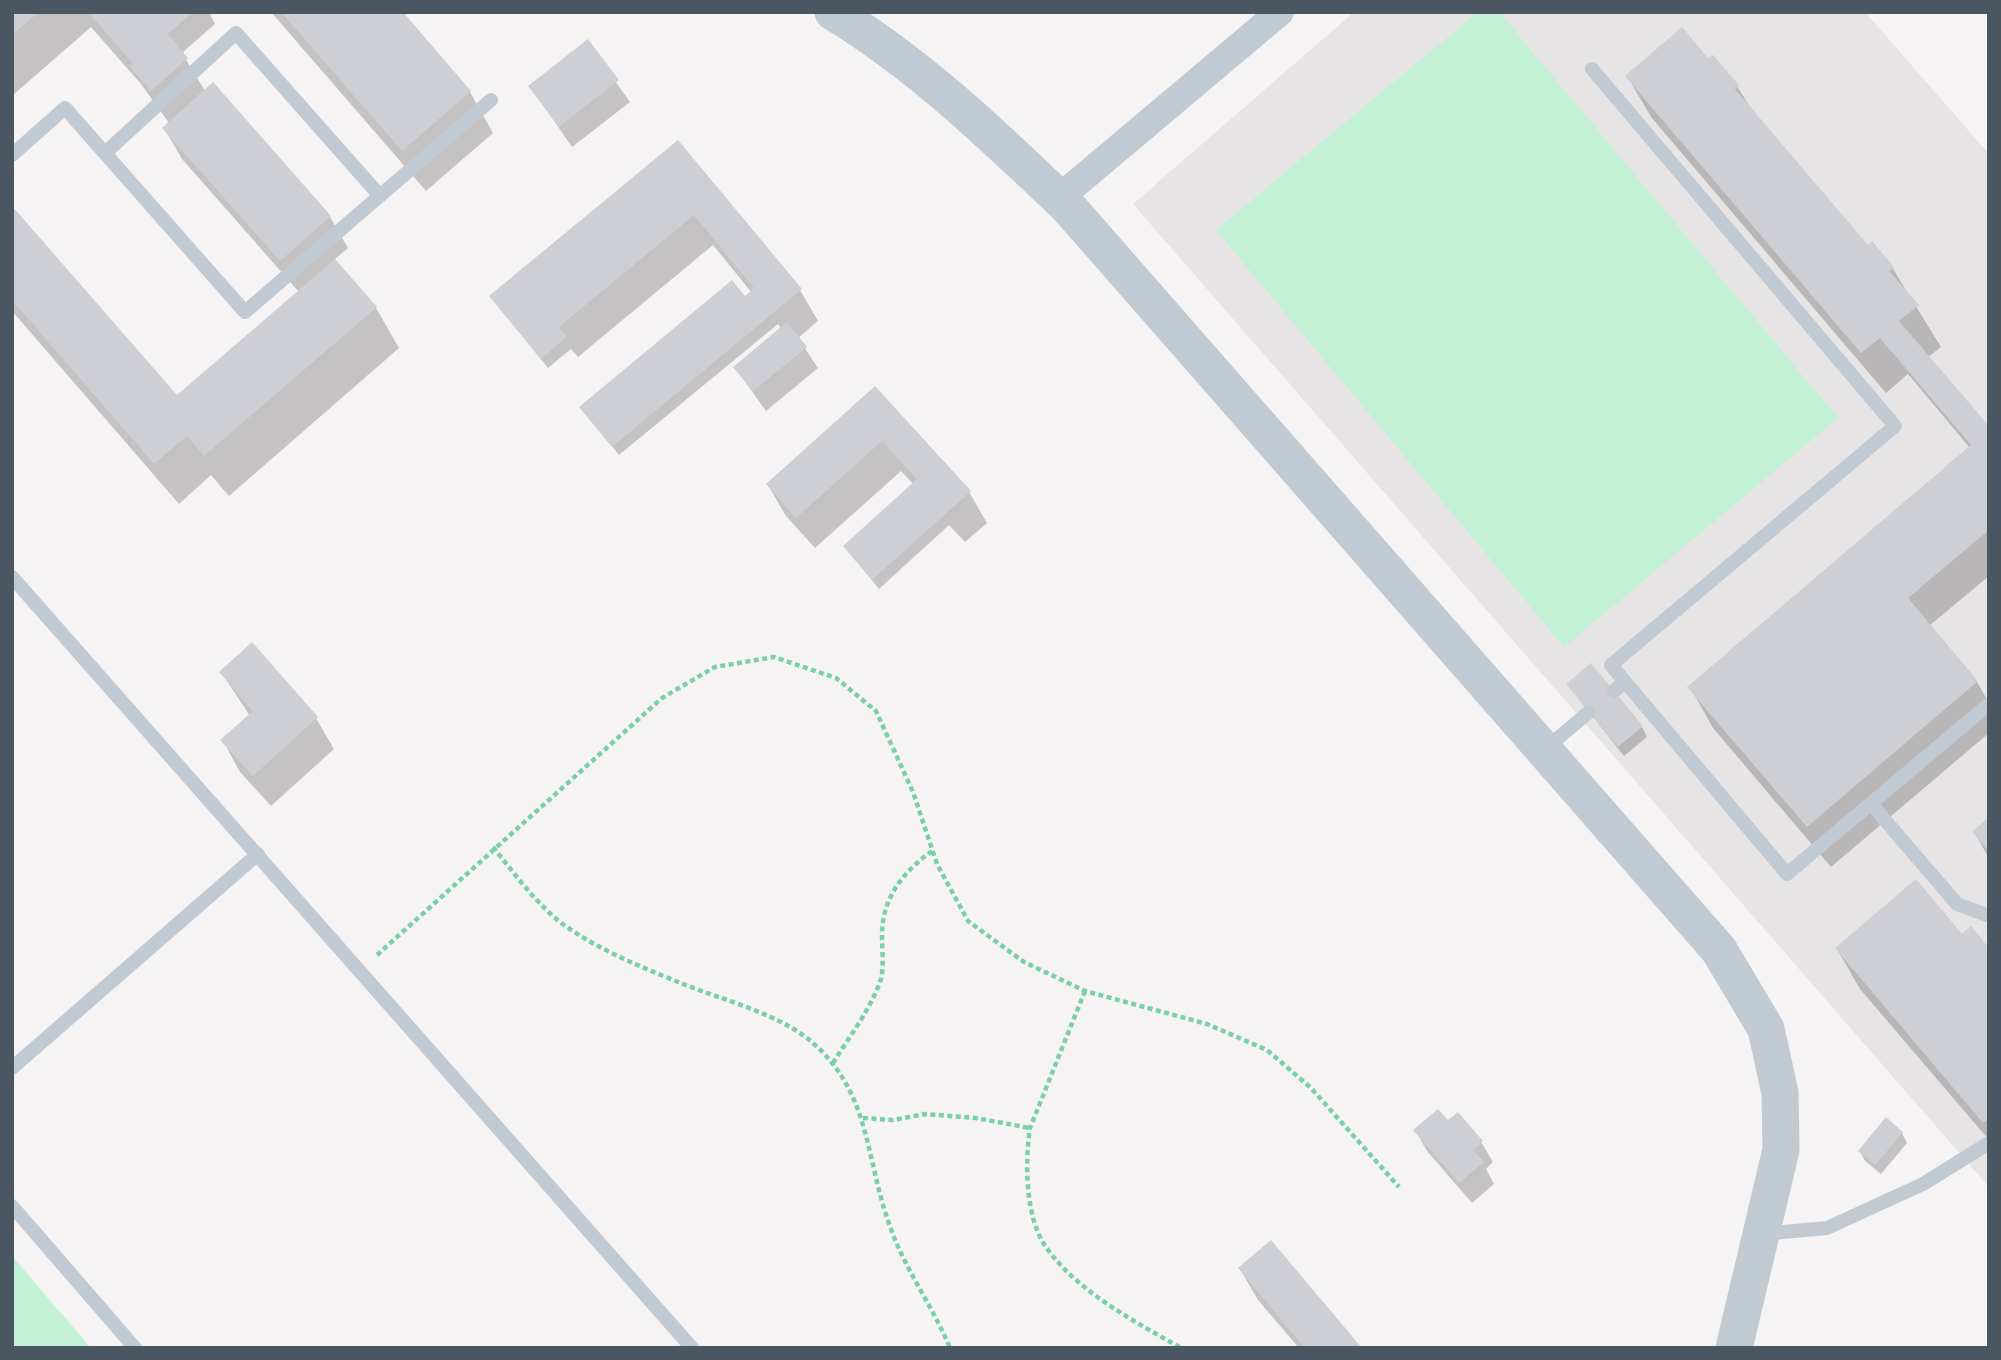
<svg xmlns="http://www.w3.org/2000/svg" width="2001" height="1360" font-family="Manrope,sans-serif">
<rect width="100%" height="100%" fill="#f5f3f3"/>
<!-- education -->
<path fill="#e6e4e5" d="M 1354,12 L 1865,12 L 1989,154 L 1988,1186 L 1133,204 Z"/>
<!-- green -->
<path fill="#c3f1d5" d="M 1478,12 L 1499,12 L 1838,418 L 1564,647 L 1216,230 Z
M 12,1256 L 91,1348 L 12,1348 Z"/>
<!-- shadow -->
<path fill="#0003" d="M 12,12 L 209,12 L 215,24 L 182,53 L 205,91 L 330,217 L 348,248 L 334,260 L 376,308 L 399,348 L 229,496 L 211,475 L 179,504 L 12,311 L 12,208 L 177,398 L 299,292 L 182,159 L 164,128 L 169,123 L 141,84 L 91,27 L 13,95 Z
M 271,12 L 400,12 L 470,92 L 493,133 L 426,191 Z
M 587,42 L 630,102 L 572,147 L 530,86 Z
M 1708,61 L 1737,86 L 1754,114 L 1868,248 L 1872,244 L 1893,269 L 1941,347 L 1928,357 L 1989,429 L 1989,576 L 1929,626 L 1977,682 L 1989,703 L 1989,733 L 1831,867 L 1713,728 L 1690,687 L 1970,448 L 1908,374 L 1886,393 L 1651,117 L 1627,76 Z
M 678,143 L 800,290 L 818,321 L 798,338 L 818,368 L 766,411 L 735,367 L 782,329 L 778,324 L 619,455 L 581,407 L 752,293 L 713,245 L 578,357 L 571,349 L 548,368 L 491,297 Z
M 875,388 L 969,492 L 987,523 L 965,542 L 949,525 L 879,589 L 845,547 L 914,485 L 901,471 L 815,548 L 786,516 L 768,485 Z
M 221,672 L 316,718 L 334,749 L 271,806 L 240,772 L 223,741 L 250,716 Z
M 1568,685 L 1642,727 L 1647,737 L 1624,756 Z
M 1989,820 L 1989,858 L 1974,832 Z
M 1962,936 L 1989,950 L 1989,1140 L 1860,989 L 1837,949 Z
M 1448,1123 L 1481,1142 L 1493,1162 L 1486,1169 L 1494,1184 L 1472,1203 L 1427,1151 L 1415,1130 Z
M 1902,1133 L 1907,1143 L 1881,1174 L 1865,1161 L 1860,1151 Z
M 1240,1269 L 1360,1348 L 1299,1348 L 1258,1300 Z"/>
<!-- building -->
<path fill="#cdcfd5" d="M 12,12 L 39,12 L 12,35 Z
M 88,12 L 193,12 L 168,34 L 188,58 L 151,91 L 129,66 L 132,62 Z
M 281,12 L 403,12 L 471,91 L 402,151 Z
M 1682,27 L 1708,58 L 1713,55 L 1739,85 L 1735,89 L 1868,245 L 1872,241 L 1894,267 L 1889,271 L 1919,305 L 1899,321 L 1989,426 L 1989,530 L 1908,598 L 1978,681 L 1807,827 L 1687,687 L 1971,445 L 1880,338 L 1861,353 L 1625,76 Z
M 588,39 L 619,80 L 559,127 L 528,86 Z
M 213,82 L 331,216 L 280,261 L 162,128 Z
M 678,140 L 802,289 L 612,447 L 579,407 L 732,280 L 745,296 L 754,288 L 694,215 L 559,327 L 567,337 L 541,359 L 489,296 Z
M 12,206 L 177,395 L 335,259 L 377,307 L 204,456 L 187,436 L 154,464 L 12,300 Z
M 787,322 L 807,347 L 753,391 L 733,367 Z
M 875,386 L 971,491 L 872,580 L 843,546 L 917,479 L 882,441 L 796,518 L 766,484 Z
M 252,642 L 318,717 L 253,776 L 220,740 L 253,711 L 219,672 Z
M 1591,663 L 1643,726 L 1618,747 L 1566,684 Z
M 1989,817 L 1989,852 L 1972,832 Z
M 1916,879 L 1962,934 L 1971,926 L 1989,948 L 1989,1118 L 1983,1123 L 1835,948 Z
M 1438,1109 L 1448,1120 L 1458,1112 L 1483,1141 L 1473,1150 L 1484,1162 L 1459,1183 L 1413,1130 Z
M 1886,1117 L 1903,1132 L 1875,1165 L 1858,1151 Z
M 1271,1240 L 1362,1348 L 1305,1348 L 1238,1268 Z"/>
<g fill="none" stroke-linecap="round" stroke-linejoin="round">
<!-- path -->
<path stroke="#7ad0a6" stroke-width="4.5" stroke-dasharray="5 3.5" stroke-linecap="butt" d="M 493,847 C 514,873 534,901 560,922 C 596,949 641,967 683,984 C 723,1000 780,1014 813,1043 C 872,1095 865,1161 891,1229 C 905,1269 933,1307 950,1348
M 377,955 L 662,698 L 715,667 L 774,657 L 836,678 L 876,711 L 913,792 L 937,864 L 968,921 L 1024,962 L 1085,991 L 1207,1024 L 1267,1050 L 1311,1088 L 1399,1187
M 1085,991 L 1030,1128 C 1025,1161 1025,1214 1044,1244 C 1074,1290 1134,1321 1181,1348
M 833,1063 C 849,1037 871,1009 881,979 C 884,966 882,949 882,935 C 882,898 903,872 932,851
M 863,1118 L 893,1120 L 925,1114 L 976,1118 L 1030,1128"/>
<!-- service -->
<path stroke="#c1cad2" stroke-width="14" d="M 1592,69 L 1895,426 L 1611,665 L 1787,874 L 1989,704
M 105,153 L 236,33 L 380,196
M 12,155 L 65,108 L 245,312 L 491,100
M 12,577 L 692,1348
M 1614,691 L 1625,682
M 1544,750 L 1589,712
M 1872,805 L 1957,904 L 1989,916
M 12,1068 L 258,854
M 12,1206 L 135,1348
M 1763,1234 L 1827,1228 L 1923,1184 L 1989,1143"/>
<!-- minor -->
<path stroke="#c1cad2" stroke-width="28" d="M 1059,198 L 1280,12"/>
<!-- tertiary -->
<path stroke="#c1cad2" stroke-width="37" d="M 833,12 C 920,65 995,137 1069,208 L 1719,950 L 1766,1029 L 1780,1093 L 1781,1150 L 1734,1348"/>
</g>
<!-- border -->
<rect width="2001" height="1360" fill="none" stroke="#4a5661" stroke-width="28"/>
</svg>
